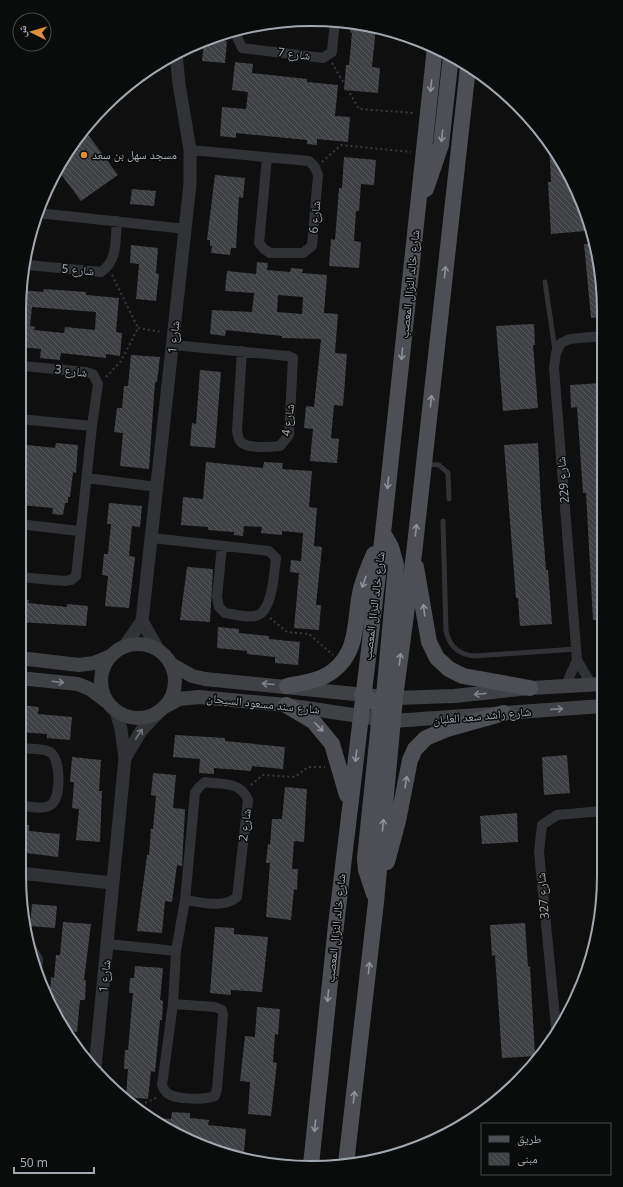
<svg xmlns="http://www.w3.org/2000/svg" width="623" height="1187" font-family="'Noto Sans','Noto Naskh Arabic',sans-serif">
<defs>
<pattern id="building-back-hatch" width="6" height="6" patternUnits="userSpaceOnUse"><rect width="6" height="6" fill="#3e4043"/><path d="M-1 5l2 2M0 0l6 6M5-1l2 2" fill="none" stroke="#57595c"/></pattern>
</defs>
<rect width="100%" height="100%" fill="#0f0f10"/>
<!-- building -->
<path fill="url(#building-back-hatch)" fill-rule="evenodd" d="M 351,23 L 376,27 L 372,67 L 380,68 L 378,93 L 344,90 L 346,65 L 349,65 L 352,33 L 350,32 Z
M 221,34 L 221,40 L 227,41 L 225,63 L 202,61 L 204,41 Z
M 235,62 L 253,64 L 252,73 L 307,79 L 307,82 L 338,85 L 335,116 L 350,117 L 348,142 L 317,139 L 317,145 L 307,144 L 307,140 L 236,133 L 236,138 L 220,136 L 222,107 L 246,109 L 248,92 L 232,90 Z
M 86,132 L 118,175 L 81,201 L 57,169 L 75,140 Z
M 549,142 L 555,149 L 581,197 L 581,205 L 583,206 L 585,231 L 551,234 L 548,182 L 551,182 Z
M 344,157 L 376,160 L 374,185 L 361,184 L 359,211 L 356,211 L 354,241 L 361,242 L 359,268 L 329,266 L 331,239 L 335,240 L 339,188 L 342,188 Z
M 215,175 L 245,178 L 243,198 L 239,197 L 236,248 L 231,248 L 230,255 L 211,253 L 212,246 L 210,246 L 210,240 L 207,240 Z
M 132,189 L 156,191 L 154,206 L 130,204 Z
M 584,244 L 594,244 L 601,273 L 602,317 L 591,318 Z
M 131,245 L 158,248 L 156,273 L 159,274 L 156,301 L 136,299 L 139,264 L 130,263 Z
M 257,262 L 268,263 L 267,270 L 290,272 L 291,268 L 303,269 L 302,273 L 327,275 L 324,313 L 338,314 L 335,353 L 347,354 L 343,406 L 334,405 L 331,438 L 339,439 L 337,463 L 310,461 L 313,429 L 304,428 L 306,406 L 314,407 L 321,339 L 282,338 L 282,336 L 226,330 L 225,336 L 210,334 L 212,310 L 252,312 L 254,293 L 225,291 L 227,271 L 256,274 ZM 278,295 L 303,297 L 302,314 L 277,312 Z
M 44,289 L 86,292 L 86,295 L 119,298 L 116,332 L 122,333 L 120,356 L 106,354 L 106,358 L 61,353 L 60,360 L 40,358 L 41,349 L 20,347 L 20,290 L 43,292 ZM 32,307 L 96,312 L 95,330 L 65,327 L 64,333 L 34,330 L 35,327 L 30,326 Z
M 534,324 L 535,345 L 533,345 L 538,408 L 503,411 L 496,326 Z
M 131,355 L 160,357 L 157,382 L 155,382 L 149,469 L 120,466 L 123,433 L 114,432 L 117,408 L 122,408 L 124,386 L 128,386 Z
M 200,370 L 221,372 L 215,448 L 190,446 L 192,423 L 196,424 Z
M 602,383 L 603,620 L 593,620 L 586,493 L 583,493 L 577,407 L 571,408 L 570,385 Z
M 56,443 L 78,445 L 76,473 L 73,472 L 70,497 L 68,497 L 68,503 L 65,503 L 63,515 L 52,514 L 53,508 L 21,505 L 24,468 L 19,468 L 19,444 L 55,448 Z
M 538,443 L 541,506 L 546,570 L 548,570 L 552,624 L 520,626 L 518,598 L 516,598 L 504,445 Z
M 206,462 L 263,468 L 264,462 L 283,463 L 282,469 L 312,471 L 309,507 L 317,508 L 314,546 L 322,547 L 316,605 L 321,605 L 319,630 L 294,628 L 299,573 L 290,572 L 291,560 L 301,561 L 303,533 L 282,531 L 282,535 L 261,533 L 262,527 L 244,526 L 243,536 L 234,535 L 234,532 L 208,530 L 208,527 L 181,525 L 183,497 L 203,499 Z
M 109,503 L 142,506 L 140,527 L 132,526 L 129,556 L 135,557 L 129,608 L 105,606 L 108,576 L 102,575 L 104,554 L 108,554 L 111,524 L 107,524 Z
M 187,567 L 213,569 L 210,622 L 180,620 Z
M 19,599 L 29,600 L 28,603 L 67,607 L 67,604 L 88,606 L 86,626 L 19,622 Z
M 218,627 L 239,629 L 239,633 L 269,636 L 269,639 L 300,642 L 298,665 L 275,663 L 275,657 L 247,654 L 247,651 L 217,648 Z
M 19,705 L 39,707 L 38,714 L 72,717 L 70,740 L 47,738 L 47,734 L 19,732 Z
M 175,735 L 225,738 L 225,741 L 285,747 L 283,769 L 252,766 L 251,771 L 214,768 L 214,774 L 199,773 L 200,759 L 173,757 Z
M 567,755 L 570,793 L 544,795 L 542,757 Z
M 72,757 L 101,760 L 99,791 L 102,791 L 100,842 L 76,840 L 79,809 L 72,808 L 74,782 L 70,782 Z
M 153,773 L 176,775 L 173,808 L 185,809 L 182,866 L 177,865 L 172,902 L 165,901 L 162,933 L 137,931 L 147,855 L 149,855 L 151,829 L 153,829 L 156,796 L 151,795 Z
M 285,787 L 307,789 L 304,842 L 294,841 L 292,869 L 298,869 L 297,890 L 294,889 L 291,920 L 266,917 L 270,863 L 266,863 L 268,844 L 270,845 L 272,819 L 282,819 Z
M 517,813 L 518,842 L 482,844 L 480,816 Z
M 19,824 L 29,825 L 29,831 L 60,834 L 58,857 L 19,852 Z
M 32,904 L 57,906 L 55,928 L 30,926 Z
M 63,922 L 91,924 L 84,980 L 86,980 L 85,1000 L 80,1000 L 77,1032 L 68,1031 L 54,1007 L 55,997 L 50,997 L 51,977 L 54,978 L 56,955 L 60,955 Z
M 525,923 L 528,967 L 530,966 L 535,1056 L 502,1058 L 495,955 L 492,956 L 490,925 Z
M 215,927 L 234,928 L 234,934 L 268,937 L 262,992 L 231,990 L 231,995 L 210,993 Z
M 135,966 L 163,968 L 160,1000 L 163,1001 L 162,1020 L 160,1020 L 155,1072 L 151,1071 L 148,1099 L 126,1097 L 128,1069 L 124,1069 L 125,1050 L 128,1050 L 133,993 L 129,993 L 130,978 L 134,978 Z
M 257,1007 L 280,1009 L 278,1035 L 275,1034 L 273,1062 L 277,1063 L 271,1116 L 248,1114 L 250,1082 L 240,1081 L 245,1036 L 255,1037 Z
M 172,1112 L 190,1113 L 190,1118 L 209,1120 L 208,1125 L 246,1129 L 244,1153 L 239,1153 L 238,1158 L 236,1158 L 148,1118 L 171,1119 Z"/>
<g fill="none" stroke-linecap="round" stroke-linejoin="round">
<!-- path -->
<path stroke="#37393c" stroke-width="2" stroke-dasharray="2 3" stroke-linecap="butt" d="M 332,63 L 359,109 L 415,113
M 322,162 L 341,145 L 411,152
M 112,275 L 138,328
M 138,328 L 162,332
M 106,377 L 121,361 L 138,328
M 270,618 L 287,632 L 309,634 L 333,655
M 251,785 L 263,775 L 295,777 L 308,767 L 325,767
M 136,1107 L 158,1097"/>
<!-- service -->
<path stroke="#313235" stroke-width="5" d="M 545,282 L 555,350
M 426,464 L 439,465 L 448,473 L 449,499
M 443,521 L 446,631 C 450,647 458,654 474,656 L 576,649"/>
<!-- minor -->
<path stroke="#313235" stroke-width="10" d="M 239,30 L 237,37 L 242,48 L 323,58 L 332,52 L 335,20
M 190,150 L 309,161 L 315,167 L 318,175 L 312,246 L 303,253 L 270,253 L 264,249 L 259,243 L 267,158
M 38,213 L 186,229
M 25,261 L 28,265 L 101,272 C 118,261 115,240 117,221
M 173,345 L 288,356 L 293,358 L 289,435 L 280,446 C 271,447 245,449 240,441 C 238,438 238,434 237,431 L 242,351
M 19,419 L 92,426
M 87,478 L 157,487
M 19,524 L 79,531
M 152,538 L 269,551 L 276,558 C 274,572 273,613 255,616 C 246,618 234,614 225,613 L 219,607 L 217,597 L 222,546
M 19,577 L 65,581 L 71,580 L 76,576 L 92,426 L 98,384 L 93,374 L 86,372 L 23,366 L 20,367
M 592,685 L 577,660 L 554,368 L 556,353 L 561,343 L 570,339 L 602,336
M 565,687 L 577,660
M 19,805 C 28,806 44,811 52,804 C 61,796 61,759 50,752 C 42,748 28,749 19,748
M 108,944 L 176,951
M 31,948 L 38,959 L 37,974
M 173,1004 L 215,1007 L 222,1010 L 223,1015 L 217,1089 L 215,1096 C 205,1100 176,1100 167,1093 C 165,1091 163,1088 162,1085 L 173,1004 L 176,951 L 185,900 L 195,793 L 199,787 L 205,782 C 224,785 240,781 248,800 L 237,897 C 223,909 202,902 185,900
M 558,1030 L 556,1027 L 539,852 L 542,825 L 557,815 L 603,811"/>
<!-- tertiary -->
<path stroke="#313235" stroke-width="13" d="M 142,621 L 159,651
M 124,647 L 142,621 L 190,184 L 190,150 L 179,84 L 176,53
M 125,758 L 141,731 L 158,713
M 19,873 L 112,883
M 95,1068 L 125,758 L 121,729 L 116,711"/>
<!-- secondary -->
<path stroke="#3f4145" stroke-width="14" d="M101 681a37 37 0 1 1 74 0a37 37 0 1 1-74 0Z
M 19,658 L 79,665 L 94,663 L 111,656
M 171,664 L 192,676 L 205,679 L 395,698 L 454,696 L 530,688 L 603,684
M 19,678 L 78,684 L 90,689 L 107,702
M 166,706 L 179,699 L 199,697 L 286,705 L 393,721 L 603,706"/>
<!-- primary -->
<path stroke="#4d4f54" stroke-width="16" d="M 426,189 L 441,145 L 451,56
M 383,533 L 391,547 L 396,565 L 383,706 L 386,714
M 416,567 L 429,642 L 437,658 L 449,669 L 463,676 L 530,688
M 287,686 C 302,683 320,681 333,671 C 360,651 354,617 361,589 C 364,578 369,565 374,554
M 362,696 C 372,700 379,702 380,713 L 365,858 L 366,870 L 374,894
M 286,705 L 313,721 L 332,744 L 347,795
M 387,862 L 398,821 L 410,760 L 415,749 L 426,738 L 447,729 L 504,713
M 346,1164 L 376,902 L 395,698 L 414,554 L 468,67
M 311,1165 L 336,925 L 383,533 L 435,47"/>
</g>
<!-- one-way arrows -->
<defs><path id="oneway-shaft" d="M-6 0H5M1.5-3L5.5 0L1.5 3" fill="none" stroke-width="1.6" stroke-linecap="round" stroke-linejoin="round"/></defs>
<g stroke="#8d9299">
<use href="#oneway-shaft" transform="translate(431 86) rotate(96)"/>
<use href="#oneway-shaft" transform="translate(442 136) rotate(96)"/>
<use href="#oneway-shaft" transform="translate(445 272) rotate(-84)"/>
<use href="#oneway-shaft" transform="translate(402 354) rotate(96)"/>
<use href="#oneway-shaft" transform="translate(431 401) rotate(-84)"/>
<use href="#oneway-shaft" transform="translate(388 483) rotate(96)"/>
<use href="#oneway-shaft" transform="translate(416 530) rotate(-84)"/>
<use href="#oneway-shaft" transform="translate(364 582) rotate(109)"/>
<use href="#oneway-shaft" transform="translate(424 610) rotate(-97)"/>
<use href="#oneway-shaft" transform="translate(400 659) rotate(-83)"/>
<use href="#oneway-shaft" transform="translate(319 727) rotate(46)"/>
<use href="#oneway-shaft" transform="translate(356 756) rotate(97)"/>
<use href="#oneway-shaft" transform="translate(406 782) rotate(-80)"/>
<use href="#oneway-shaft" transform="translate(383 825) rotate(-85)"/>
<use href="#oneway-shaft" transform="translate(369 968) rotate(-84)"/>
<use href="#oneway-shaft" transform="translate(328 996) rotate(96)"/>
<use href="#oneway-shaft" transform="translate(354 1097) rotate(-84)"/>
<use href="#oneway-shaft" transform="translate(315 1126) rotate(96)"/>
</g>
<g stroke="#7f848b">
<use href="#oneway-shaft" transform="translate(58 682) rotate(7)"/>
<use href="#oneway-shaft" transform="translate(268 684) rotate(-175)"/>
<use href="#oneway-shaft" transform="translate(480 694) rotate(174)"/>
<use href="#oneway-shaft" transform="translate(557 709) rotate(-4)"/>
</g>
<use stroke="#6f7379" href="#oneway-shaft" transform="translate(139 734) rotate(-57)"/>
<!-- markers -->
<circle fill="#e08e38" stroke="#0a0b0b" stroke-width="1.5" cx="84" cy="155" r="4"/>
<g text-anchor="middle" stroke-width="3" stroke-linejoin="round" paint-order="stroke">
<!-- street labels -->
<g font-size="12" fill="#a2a8b0" stroke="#0a0b0b">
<text transform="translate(294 54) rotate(7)" y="4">شارع 7</text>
<text transform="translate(315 217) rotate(-85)" y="4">شارع 6</text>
<text transform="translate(78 270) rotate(5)" y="4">شارع 5</text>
<text transform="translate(410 284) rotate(-84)" y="4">شارع خالد النزال المعصب</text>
<text transform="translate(174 337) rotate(-84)" y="4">شارع 1</text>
<text transform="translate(71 371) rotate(7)" y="4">شارع 3</text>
<text transform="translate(288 420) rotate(-82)" y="4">شارع 4</text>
<text transform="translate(563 480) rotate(-95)" y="4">شارع 229</text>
<text transform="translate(374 606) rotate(-83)" y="4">شارع خالد النزال المعصب</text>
<text transform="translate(263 704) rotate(6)" y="4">شارع سند مسعود السيحان</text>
<text transform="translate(482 716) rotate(-5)" y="4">شارع راشد سعد العلبان</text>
<text transform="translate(245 825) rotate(-83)" y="4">شارع 2</text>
<text transform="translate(543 896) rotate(-95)" y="4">شارع 327</text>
<text transform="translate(336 928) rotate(-84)" y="4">شارع خالد النزال المعصب</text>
<text transform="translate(105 976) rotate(-84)" y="4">شارع 1</text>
</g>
<!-- poi labels -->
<g font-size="12" fill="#a2a8b0" stroke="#0a0b0b" text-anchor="start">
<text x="92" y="159">مسجد سهل بن سعد</text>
</g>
</g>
<!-- crop -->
<path d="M0 0H623V1187H0ZM311 26H312A285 285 0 0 1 597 311V876A285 285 0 0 1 312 1161H311A285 285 0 0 1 26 876V311A285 285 0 0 1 311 26Z" fill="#0a0b0b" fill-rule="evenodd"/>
<path fill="none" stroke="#a2a8b0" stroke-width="2" d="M311 26H312A285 285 0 0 1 597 311V876A285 285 0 0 1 312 1161H311A285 285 0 0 1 26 876V311A285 285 0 0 1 311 26Z"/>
<!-- legend -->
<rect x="481" y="1123" width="130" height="52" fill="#0a0b0b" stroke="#474a4d"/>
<rect x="489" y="1136" width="20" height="6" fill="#4d4f54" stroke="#474a4d"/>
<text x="517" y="1143" font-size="12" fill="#a2a8b0">طريق</text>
<rect x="489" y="1153" width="20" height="12" fill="url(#building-back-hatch)" stroke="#474a4d"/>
<text x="517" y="1163" font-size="12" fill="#a2a8b0">مبنى</text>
<!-- north arrow -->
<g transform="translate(32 32) rotate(275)"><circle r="19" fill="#0a0b0b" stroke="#474a4d"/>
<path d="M0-3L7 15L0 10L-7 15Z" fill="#e08e38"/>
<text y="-6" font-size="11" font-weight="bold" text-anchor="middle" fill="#a2a8b0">ش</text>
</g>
<!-- scale -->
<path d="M14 1167v6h80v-6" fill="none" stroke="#a2a8b0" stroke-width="2"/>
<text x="20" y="1167" font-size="12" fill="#a2a8b0" stroke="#0a0b0b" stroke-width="3" paint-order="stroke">50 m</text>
</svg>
